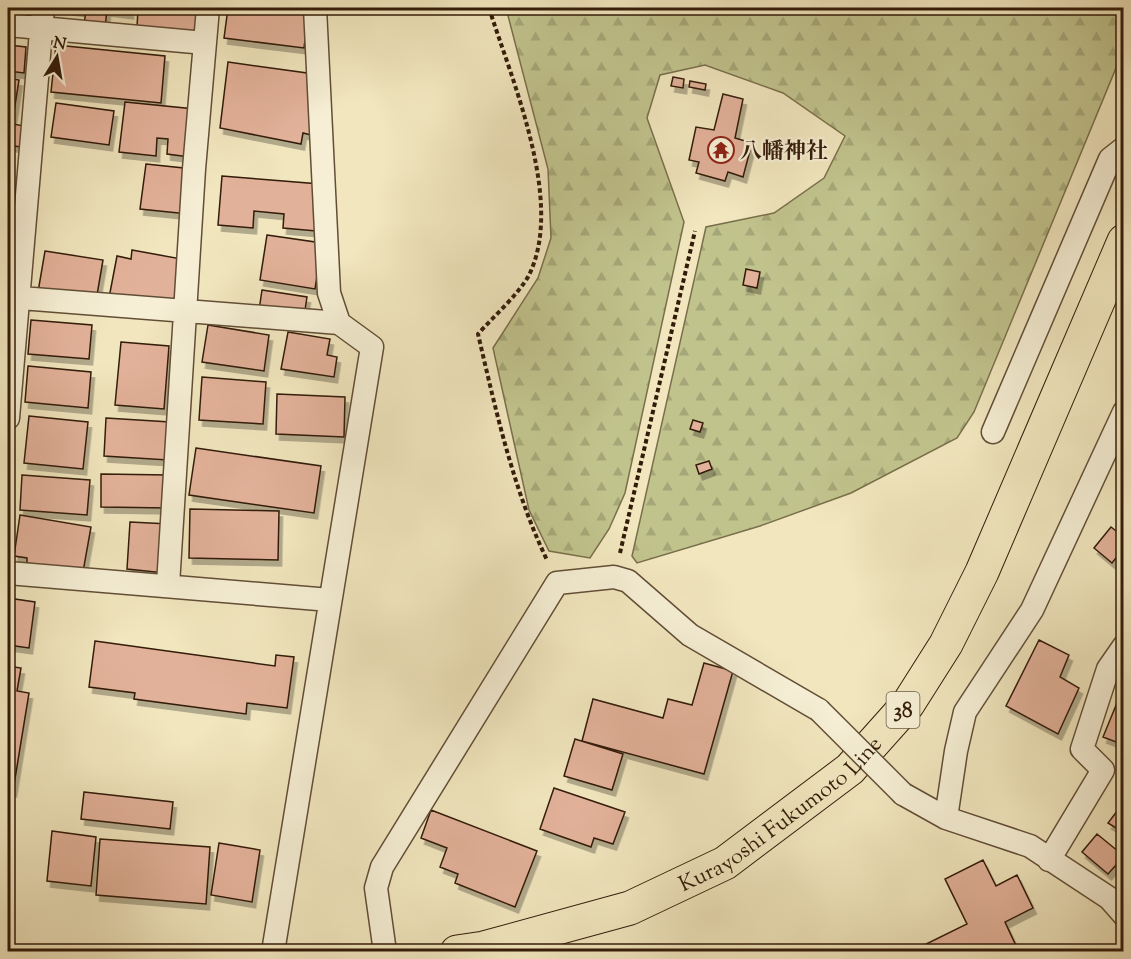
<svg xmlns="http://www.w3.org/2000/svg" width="1131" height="959" font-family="'Sorts Mill Goudy','Noto Serif JP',serif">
<defs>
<pattern id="forest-firs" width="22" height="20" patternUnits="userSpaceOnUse" patternTransform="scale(1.5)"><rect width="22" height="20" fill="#c1c38d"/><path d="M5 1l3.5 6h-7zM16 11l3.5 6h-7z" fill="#a6a778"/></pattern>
<filter id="shadow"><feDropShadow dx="3.5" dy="6" stdDeviation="0" flood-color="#0004"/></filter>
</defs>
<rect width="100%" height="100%" fill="#f1e6be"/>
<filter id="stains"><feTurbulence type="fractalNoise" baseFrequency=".00333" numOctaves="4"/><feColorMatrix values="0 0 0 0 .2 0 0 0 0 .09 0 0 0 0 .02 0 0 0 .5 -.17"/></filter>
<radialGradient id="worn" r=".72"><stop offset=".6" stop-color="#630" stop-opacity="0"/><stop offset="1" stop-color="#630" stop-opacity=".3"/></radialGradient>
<!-- forest -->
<path fill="url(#forest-firs)" stroke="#7a6f4b" stroke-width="1.5" d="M 506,8 L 1123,8 L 1123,51 L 974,412 L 957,438 L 851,493 L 760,526 L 637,563 L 632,556 L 706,227 L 774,213 L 824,178 L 845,136 L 783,93 L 705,65 L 660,75 L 647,118 L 684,222 L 625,493 L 609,529 L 590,558 L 549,551 L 529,510 L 493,348 L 538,278 L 551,238 L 548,169 Z"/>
<!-- building -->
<path fill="#e2b199" stroke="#331b09" stroke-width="1.5" filter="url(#shadow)" d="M 130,8 L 130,13 L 107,10 L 105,27 L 84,24 L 86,11 L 68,9 Z
M 138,8 L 201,8 L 199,33 L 137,28 Z
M 228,8 L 309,8 L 304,48 L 224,38 Z
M 8,45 L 26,47 L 24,73 L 8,71 Z
M 56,45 L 165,56 L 161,103 L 51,92 Z
M 228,62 L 307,73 L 315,136 L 303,133 L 301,144 L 220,128 Z
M 673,77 L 684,79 L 683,88 L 671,86 Z
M 8,78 L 19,80 L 12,124 L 31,127 L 27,148 L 8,145 Z
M 690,81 L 706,84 L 705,90 L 689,87 Z
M 723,94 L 743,99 L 735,138 L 752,143 L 743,177 L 728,172 L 725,181 L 696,173 L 699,162 L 689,160 L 696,127 L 714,130 Z
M 125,102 L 195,109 L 197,158 L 167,154 L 168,139 L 157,138 L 156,156 L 119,152 Z
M 56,103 L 114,111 L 109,145 L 51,137 Z
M 146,164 L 193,169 L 188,214 L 140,209 Z
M 222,176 L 320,184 L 316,231 L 283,228 L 284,214 L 254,211 L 253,228 L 218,225 Z
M 8,194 L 18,196 L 14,231 L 8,230 Z
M 267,235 L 322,243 L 315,289 L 260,280 Z
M 132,250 L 187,260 L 179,303 L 108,303 L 117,256 L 131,259 Z
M 45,251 L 103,260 L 96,301 L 38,292 Z
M 746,269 L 760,272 L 757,288 L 743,285 Z
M 262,290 L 307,297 L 303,323 L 258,317 Z
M 31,320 L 92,325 L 89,359 L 28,354 Z
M 208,325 L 269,335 L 264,371 L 202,362 Z
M 288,332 L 330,339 L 327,355 L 337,357 L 334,377 L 281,369 Z
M 121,342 L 169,346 L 164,409 L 115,405 Z
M 28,366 L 91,372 L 88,408 L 25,402 Z
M 202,377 L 266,382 L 263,424 L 199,420 Z
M 277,394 L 345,397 L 344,437 L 276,434 Z
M 29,416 L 88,422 L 83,469 L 24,463 Z
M 106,418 L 170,422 L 168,460 L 104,456 Z
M 693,420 L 703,423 L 700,432 L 690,429 Z
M 196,448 L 321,466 L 314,513 L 189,495 Z
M 709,461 L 712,469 L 699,474 L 696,465 Z
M 101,474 L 169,475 L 169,508 L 101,507 Z
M 22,475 L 90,480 L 87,515 L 20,510 Z
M 190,509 L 279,511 L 278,560 L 189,558 Z
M 20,515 L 91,527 L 83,572 L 27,563 L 27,558 L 14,556 Z
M 130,522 L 169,524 L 165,573 L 127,569 Z
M 1111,527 L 1124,537 L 1124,548 L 1112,563 L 1094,548 Z
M 8,598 L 35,602 L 29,648 L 8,645 Z
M 1039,640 L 1069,655 L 1060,677 L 1079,688 L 1058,734 L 1006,706 Z
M 95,641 L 275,666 L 276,655 L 294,657 L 287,708 L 247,703 L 246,714 L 134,699 L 135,693 L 89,687 Z
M 704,663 L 733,671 L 704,774 L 582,741 L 593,699 L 663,718 L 668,699 L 692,705 Z
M 8,666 L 21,668 L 17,691 L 29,693 L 13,791 L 8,790 Z
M 1119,698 L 1124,700 L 1124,745 L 1103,737 Z
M 575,739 L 623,754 L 612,790 L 564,776 Z
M 554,788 L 625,812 L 613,844 L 594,838 L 591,847 L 540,829 Z
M 84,792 L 173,802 L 170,829 L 81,819 Z
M 1124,802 L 1124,833 L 1108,823 Z
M 431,810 L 537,851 L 515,907 L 455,883 L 458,874 L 440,867 L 447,848 L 421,838 Z
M 52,831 L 96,837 L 91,886 L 47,881 Z
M 1097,834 L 1124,856 L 1108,874 L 1082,852 Z
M 100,839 L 210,847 L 206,904 L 96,895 Z
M 219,843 L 260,850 L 252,902 L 211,895 Z
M 983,860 L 996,886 L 1017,875 L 1033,908 L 1005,922 L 1019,952 L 910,952 L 967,924 L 945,879 Z"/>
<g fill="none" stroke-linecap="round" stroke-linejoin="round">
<defs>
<path id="street" d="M 8,25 L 205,43
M 8,297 L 339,323
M 8,418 L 43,8
M 993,432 L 1110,159 L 1124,148
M 8,573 L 330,600
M 168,585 L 194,169 L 208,8
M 903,794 L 946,818 L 1030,846 L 1109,898 L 1124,915
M 946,818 L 956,751 L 965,712 L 1032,610 L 1124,412
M 1049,860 L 1103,770 L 1082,749 L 1108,669 L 1124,646
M 273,952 L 372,347 L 339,323 L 329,293 L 315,8
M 385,952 L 376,888 L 382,867 L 557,583 L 614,577 L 628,581 L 690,635 L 819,710"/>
<g id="primary">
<path id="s1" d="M 457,952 L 484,948 L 630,908 L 725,863 L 850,769 L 908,704 L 946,644 L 982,572 L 1124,241"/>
</g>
</defs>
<!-- street casing -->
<use href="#street" stroke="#624e36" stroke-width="25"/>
<!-- primary casing -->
<use href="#primary" stroke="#331b09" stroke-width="35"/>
<!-- path -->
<path stroke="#331b09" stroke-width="4" stroke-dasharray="4.5 3" stroke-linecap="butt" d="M 489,8 C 512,81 565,202 529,275 C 519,294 493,317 478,334 C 496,411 513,489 547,560
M 620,553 L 695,231"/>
<!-- street -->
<use href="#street" stroke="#f6efd5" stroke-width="22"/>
<!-- primary -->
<use href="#primary" stroke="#f1e6be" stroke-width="33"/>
<defs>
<path id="street-bridge" d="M 819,710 L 903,794"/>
</defs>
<!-- street-bridge casing -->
<use href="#street-bridge" stroke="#624e36" stroke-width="25" stroke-linecap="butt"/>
<!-- street-bridge -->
<use href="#street-bridge" stroke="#f6efd5" stroke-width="22"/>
</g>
<!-- icons -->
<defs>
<symbol id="temple-ring" viewBox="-11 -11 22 22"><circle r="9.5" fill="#f6efd5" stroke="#8f2418" stroke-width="1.5"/><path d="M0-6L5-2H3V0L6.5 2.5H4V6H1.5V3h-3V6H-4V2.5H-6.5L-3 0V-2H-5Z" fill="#8f2418"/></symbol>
</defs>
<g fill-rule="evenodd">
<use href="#temple-ring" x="706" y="135" width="30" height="30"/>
</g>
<g text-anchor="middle" stroke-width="4.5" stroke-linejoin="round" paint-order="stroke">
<!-- shield labels -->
<rect fill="#f6efd5" stroke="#6e5b46" stroke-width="1.5" x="886.5" y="692" width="33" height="36" rx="4.5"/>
<g font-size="21" font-weight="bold" fill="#331b09">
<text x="903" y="717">38</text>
</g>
<!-- poi labels -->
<g font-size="22" font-weight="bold" fill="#331b09" stroke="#f6efd5" text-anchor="start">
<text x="740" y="158">八幡神社</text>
</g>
<!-- street labels -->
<g font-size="22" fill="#331b09" stroke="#f6efd5">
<text dy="8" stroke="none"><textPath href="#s1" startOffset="357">Kurayoshi Fukumoto Line</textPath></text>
</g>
</g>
<!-- margin -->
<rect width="1131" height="959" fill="none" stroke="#f1e6be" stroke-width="30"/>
<rect x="9" y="9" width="1113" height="941" fill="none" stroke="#331b09" stroke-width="3"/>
<rect x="15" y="15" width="1101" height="929" fill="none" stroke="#331b09" stroke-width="1.5"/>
<!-- north arrow -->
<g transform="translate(57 57) rotate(11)" stroke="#f6efd5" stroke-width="4.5" paint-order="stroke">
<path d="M0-4.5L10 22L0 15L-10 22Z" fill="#331b09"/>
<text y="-9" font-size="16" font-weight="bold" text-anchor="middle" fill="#331b09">N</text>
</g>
<rect width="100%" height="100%" filter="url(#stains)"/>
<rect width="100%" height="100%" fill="url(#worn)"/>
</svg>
